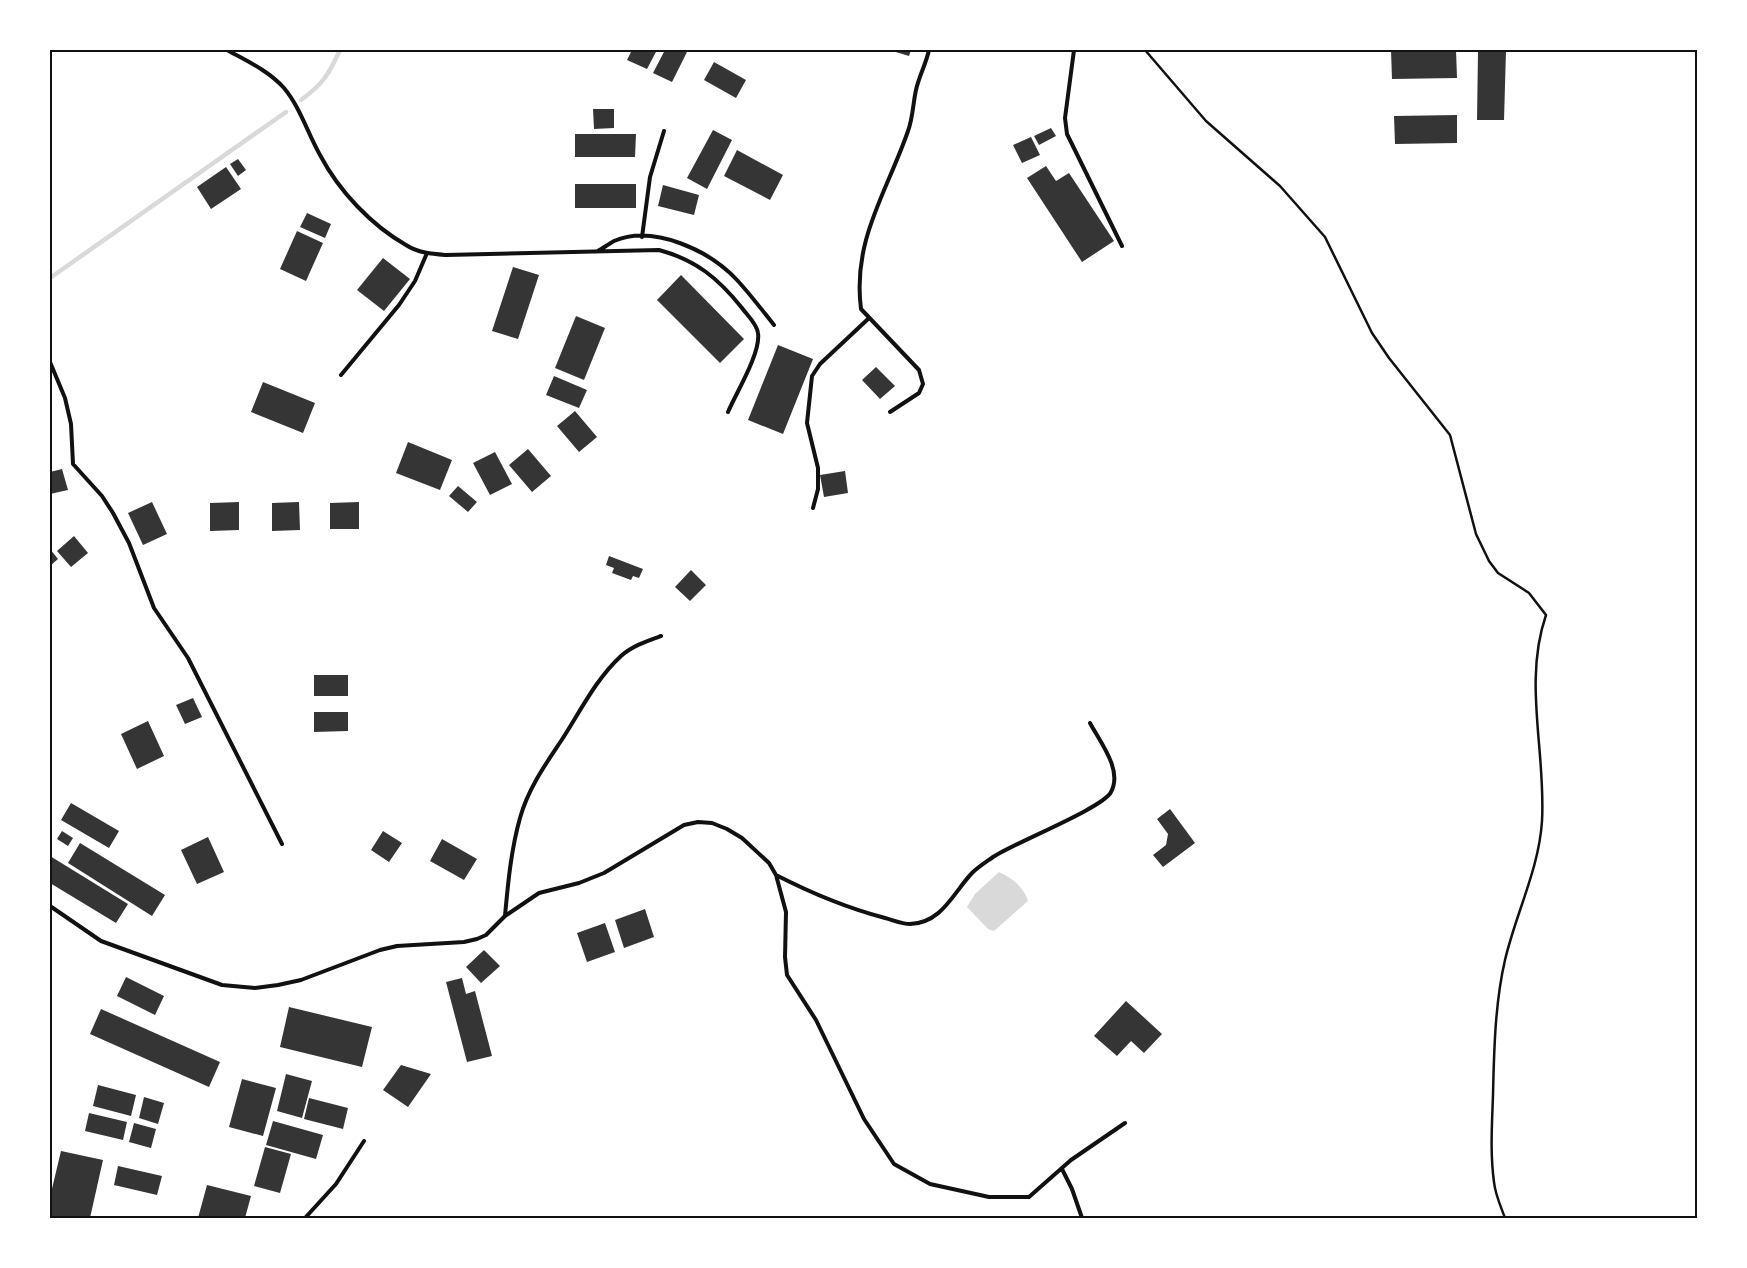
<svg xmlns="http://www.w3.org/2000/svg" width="1747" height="1268" font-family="'Roboto Serif',serif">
<rect width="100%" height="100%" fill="#fff"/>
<!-- water -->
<path fill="#d9d9d9" d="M 999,872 C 1012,878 1024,887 1028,901 L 994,931 L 988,929 L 967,907 L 975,894 Z"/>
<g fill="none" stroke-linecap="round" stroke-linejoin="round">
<!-- stream -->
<path stroke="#d9d9d9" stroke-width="4.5" d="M 301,100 C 323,84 329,74 340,50
M 50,278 L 286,112"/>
</g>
<!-- building -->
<path fill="#353535" d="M 632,50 L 657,50 L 647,69 L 627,60 Z
M 665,50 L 688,50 L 672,82 L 653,73 Z
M 889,50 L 911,50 L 909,56 Z
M 1391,50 L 1456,50 L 1457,78 L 1392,79 Z
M 1478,51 L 1506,51 L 1504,120 L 1477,120 Z
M 714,62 L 746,80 L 736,98 L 704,80 Z
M 593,109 L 614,109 L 614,128 L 594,129 Z
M 1457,115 L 1457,143 L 1395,144 L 1394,116 Z
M 1051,128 L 1056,136 L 1039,145 L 1034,136 Z
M 713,130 L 732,140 L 707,189 L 687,178 Z
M 575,134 L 636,134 L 635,157 L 575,157 Z
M 1031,137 L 1040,155 L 1022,163 L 1013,145 Z
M 737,150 L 783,175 L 770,200 L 724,176 Z
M 238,159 L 246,170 L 238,176 L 230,164 Z
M 1046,166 L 1056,181 L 1069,173 L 1114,241 L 1082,262 L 1027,178 Z
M 226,167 L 241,189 L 211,209 L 197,187 Z
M 575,184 L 636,184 L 636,208 L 575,208 Z
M 663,185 L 699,195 L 694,215 L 658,206 Z
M 307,213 L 331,224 L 325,238 L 300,227 Z
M 297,231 L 323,243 L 306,281 L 280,269 Z
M 383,258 L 410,279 L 384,311 L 357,290 Z
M 513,267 L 539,275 L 518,339 L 492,331 Z
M 681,275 L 744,339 L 720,363 L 657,300 Z
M 576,316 L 605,328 L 584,380 L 555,368 Z
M 778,345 L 813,359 L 783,434 L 748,420 Z
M 876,367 L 895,386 L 880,399 L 862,380 Z
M 554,376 L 587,390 L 579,408 L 546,395 Z
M 263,382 L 315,403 L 303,433 L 251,412 Z
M 575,411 L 597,437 L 579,452 L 557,426 Z
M 408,442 L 452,460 L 440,490 L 396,473 Z
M 528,449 L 551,476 L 532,492 L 509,465 Z
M 495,452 L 512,484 L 490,495 L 473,463 Z
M 62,469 L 68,490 L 50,494 L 50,472 Z
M 845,471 L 848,493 L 824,497 L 820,475 Z
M 458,486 L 477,502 L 468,512 L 449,496 Z
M 152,502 L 167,534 L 143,545 L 128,513 Z
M 239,502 L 239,530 L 210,531 L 210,503 Z
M 299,502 L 300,530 L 272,531 L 272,503 Z
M 359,502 L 359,529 L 330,529 L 330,503 Z
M 74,536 L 88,553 L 71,567 L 57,551 Z
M 50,549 L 58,559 L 50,566 Z
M 609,556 L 643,569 L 639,578 L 633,576 L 631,580 L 612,573 L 614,568 L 606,565 Z
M 691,570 L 706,585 L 690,601 L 675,587 Z
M 314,675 L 348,675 L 348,696 L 314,696 Z
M 193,698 L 202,717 L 185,724 L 176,705 Z
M 314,712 L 348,712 L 348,731 L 314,732 Z
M 148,721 L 164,756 L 137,769 L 121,734 Z
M 71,803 L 119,831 L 109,848 L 61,820 Z
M 1170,809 L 1195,843 L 1163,867 L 1153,855 L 1166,845 L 1168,834 L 1157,819 Z
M 62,831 L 73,838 L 68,846 L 57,839 Z
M 383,831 L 402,843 L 389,862 L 371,850 Z
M 208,837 L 224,872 L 197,884 L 181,850 Z
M 442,839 L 477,859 L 464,880 L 430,861 Z
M 80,843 L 165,895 L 152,916 L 68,863 Z
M 50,856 L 128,904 L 116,923 L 50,883 Z
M 645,909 L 654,937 L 624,948 L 615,920 Z
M 605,923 L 615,952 L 587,962 L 577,933 Z
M 484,950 L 500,966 L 481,983 L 466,967 Z
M 126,977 L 164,996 L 155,1015 L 117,996 Z
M 462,978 L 466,994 L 475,991 L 492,1056 L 467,1062 L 446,982 Z
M 1126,1001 L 1162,1034 L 1144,1053 L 1131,1041 L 1117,1056 L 1094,1036 Z
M 289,1007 L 372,1027 L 362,1067 L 280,1047 Z
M 101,1009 L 220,1062 L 209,1087 L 90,1034 Z
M 401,1065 L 431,1074 L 408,1107 L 383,1090 Z
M 286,1074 L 312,1081 L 302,1118 L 277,1111 Z
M 242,1079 L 276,1088 L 263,1136 L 229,1127 Z
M 98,1085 L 136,1095 L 131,1116 L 93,1106 Z
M 144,1097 L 164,1103 L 158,1124 L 139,1118 Z
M 309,1098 L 348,1108 L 343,1129 L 304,1119 Z
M 89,1113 L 127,1122 L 123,1140 L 85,1131 Z
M 273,1121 L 323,1135 L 316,1159 L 266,1145 Z
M 134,1123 L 156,1129 L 151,1148 L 129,1142 Z
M 265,1147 L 291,1154 L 280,1193 L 254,1186 Z
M 61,1151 L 103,1160 L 90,1218 L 50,1218 L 50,1197 Z
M 118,1166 L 162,1176 L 157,1195 L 114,1185 Z
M 207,1185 L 251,1196 L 245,1218 L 198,1218 Z"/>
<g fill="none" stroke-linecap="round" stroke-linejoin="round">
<!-- path -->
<path stroke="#111" stroke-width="2.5" d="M 1145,50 L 1206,121 L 1280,186 L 1325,237 L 1372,333 L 1389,358 L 1450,435 L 1476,534 L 1489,561 L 1498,573 L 1529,593 L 1546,615 C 1523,682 1546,752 1542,821 C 1539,869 1516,913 1505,960 C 1495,1003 1494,1051 1493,1095 C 1492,1124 1490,1153 1494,1182 C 1495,1194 1501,1207 1505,1218"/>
<!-- service -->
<path stroke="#111" stroke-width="4" d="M 227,50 C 247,61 269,71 284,88 C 300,107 308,134 320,155 C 339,191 371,225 406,245 C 418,253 433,254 446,255 L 659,250 C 696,260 718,278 742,308 C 747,315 757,324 758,333 C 761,353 736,393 728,412
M 1074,50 L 1065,118 L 1067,134 L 1122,246
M 642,237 L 650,177 L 664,131
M 598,251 C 603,248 609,244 614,241 C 654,224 710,251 737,280 C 750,294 762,310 774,325
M 50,362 L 65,398 L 71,424 L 73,464 L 102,496 L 113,513 L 129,543 L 154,608 L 188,658 L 282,844
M 341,375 L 399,305 L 415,281 L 427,253
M 890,412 L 919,393 L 923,384 L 919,370 L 861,309 C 852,240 887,192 908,131 C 913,118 913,103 916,90 C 919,76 926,64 929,50
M 813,508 L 818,489 L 818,468 L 807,423 L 812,376 L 820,364 L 868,319
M 776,875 C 811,893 847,908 885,918 C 893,920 902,924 910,924 C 942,923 953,893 972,873 C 978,867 986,862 993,857 C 1016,842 1103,808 1111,792 C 1123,770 1100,742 1090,723
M 50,906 L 101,941 L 222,985 L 255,988 L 278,985 L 301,980 L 380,950 L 397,946 L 464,942 L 477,939 L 486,935 L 505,916 L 539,893 L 579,883 L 604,873 L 684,825 L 698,822 L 712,823 L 727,829 L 742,838 L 769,863 L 776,875 L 786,912 L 785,957 L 787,975 L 816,1020 L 864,1119 L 894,1164 L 930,1184 L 989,1197 L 1029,1197 L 1071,1160 L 1125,1123
M 505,916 C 508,883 511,850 520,818 C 528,789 545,765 561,741 C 580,712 595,680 621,656 C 632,646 647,641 661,636
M 1062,1169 L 1072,1189 L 1082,1218
M 305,1218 L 336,1184 L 364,1141"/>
</g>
<!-- border -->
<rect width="1747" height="1268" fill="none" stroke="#ffffff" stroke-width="102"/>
<rect x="51" y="51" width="1645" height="1166" fill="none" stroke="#111" stroke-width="2"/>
</svg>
